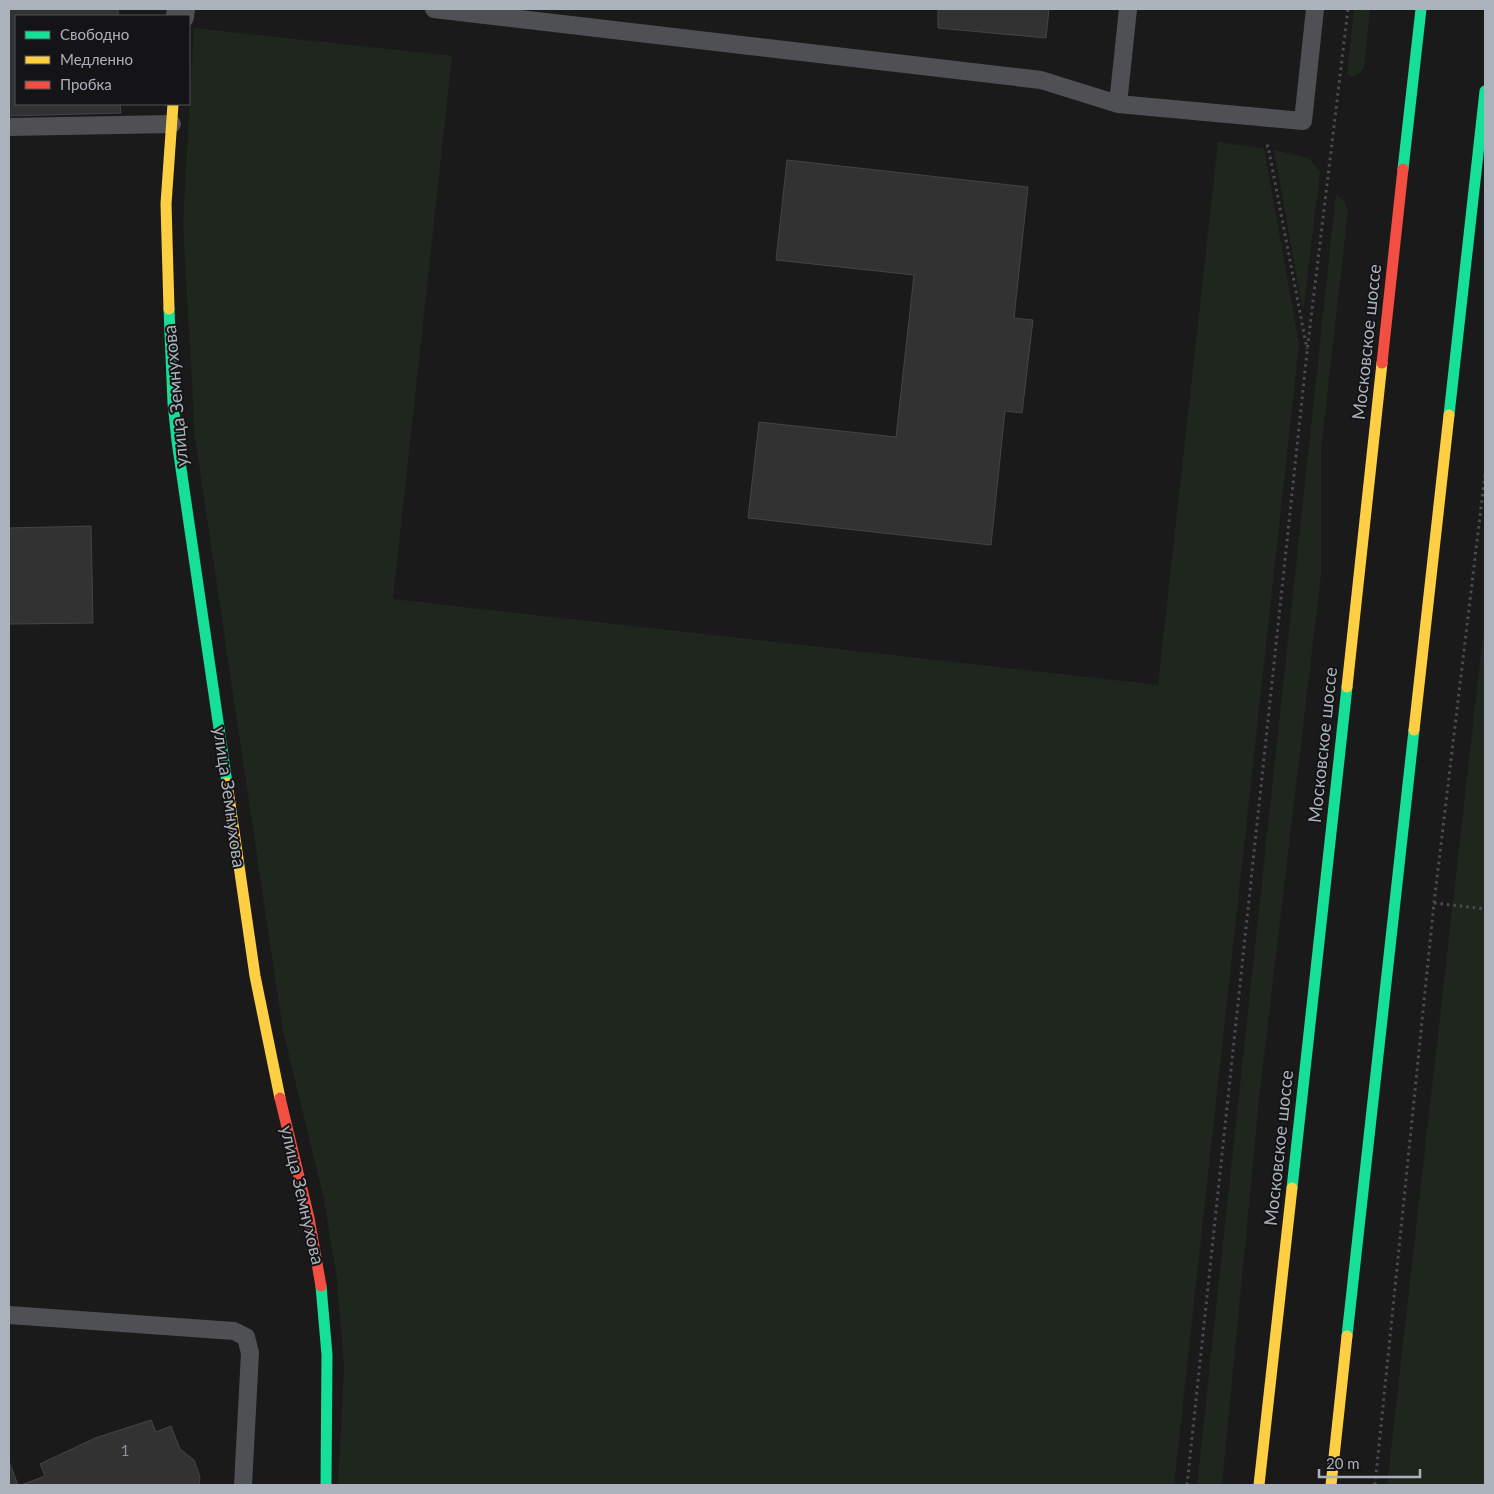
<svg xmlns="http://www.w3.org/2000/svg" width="1494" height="1494" font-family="Lato,sans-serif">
<rect width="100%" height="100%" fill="#1a1a1b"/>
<!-- green -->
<path fill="#1e261e" d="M 1354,9 L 1370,9 L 1364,68 L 1357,75 L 1351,77 L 1347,74 Z
M 194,28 L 452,56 L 393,599 L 1158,685 L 1218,142 L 1264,148 L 1299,344 L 1174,1485 L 338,1485 L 344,1367 L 337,1279 L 324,1200 L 283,1031 L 195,437 L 183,225 Z
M 1274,150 L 1309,158 L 1320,172 L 1303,312 Z
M 1336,194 L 1344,201 L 1348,211 L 1321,449 L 1321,575 L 1260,1090 L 1222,1485 L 1197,1485 Z
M 1485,619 L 1485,1485 L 1387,1485 Z"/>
<!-- building -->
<path fill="#323233" stroke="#434447" d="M 9,9 L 118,9 L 118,16 L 16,16 L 16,104 L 120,104 L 121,113 L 9,116 Z
M 938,9 L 1049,9 L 1046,38 L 938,28 Z
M 787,160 L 1028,187 L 1014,318 L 1033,320 L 1022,413 L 1005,411 L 991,545 L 748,518 L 759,422 L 896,437 L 914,275 L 776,260 Z
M 91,526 L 93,623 L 9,624 L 9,528 Z
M 151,1420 L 156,1432 L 171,1426 L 180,1449 L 194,1460 L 197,1468 L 200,1477 L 199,1485 L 21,1485 L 45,1476 L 40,1464 L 95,1438 Z
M 9,1461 L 18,1485 L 9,1485 Z"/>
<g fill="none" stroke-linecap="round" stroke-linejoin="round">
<!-- path -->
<path stroke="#4a4c4e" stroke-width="3" stroke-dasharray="2.5 4" stroke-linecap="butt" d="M 1266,146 L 1268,146 L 1307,349
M 1434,903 L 1485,909
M 1187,1485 L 1307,352 L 1348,9
M 1375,1485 L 1434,903 L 1485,474"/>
<!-- lane -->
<path stroke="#4e5054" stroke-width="18" d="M 434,9 L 1041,80 L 1118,104
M 1128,9 L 1118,104 L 1303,121 L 1315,9
M 9,127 L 172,124
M 9,1315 L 234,1331 L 246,1337 L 250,1353 L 243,1485"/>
<!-- street -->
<path stroke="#4e5054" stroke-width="28" d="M 180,16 L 181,9"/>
<!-- fast -->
<path stroke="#16e098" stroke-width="11" d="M 1403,169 L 1421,9
M 169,309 L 173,403 L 177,441 L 227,783
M 1449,415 L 1485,91
M 1292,1188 L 1347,687
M 321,1286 L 327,1355 L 326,1485
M 1347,1336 L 1414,730"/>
<!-- slow -->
<path stroke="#ffcf43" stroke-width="11" d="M 169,309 L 166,204 L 173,104
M 1347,687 L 1382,363
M 1414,730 L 1449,415
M 227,783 L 255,976 L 280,1098
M 1259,1485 L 1292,1188
M 1331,1485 L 1347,1336"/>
<!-- jam -->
<path stroke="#f24e42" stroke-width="11" d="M 1382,363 L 1403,169
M 280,1098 L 309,1218 L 321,1286"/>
</g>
<g text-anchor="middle" stroke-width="4" stroke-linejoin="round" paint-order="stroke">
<!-- number labels -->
<g font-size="15" fill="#8d929a">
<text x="125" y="1456">1</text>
</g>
<!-- street labels -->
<g font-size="18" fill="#abb2bc" stroke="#141417">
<text transform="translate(1367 342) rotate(-84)" y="6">Московское шоссе</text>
<text transform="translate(176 396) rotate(-95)" y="6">улица Земнухова</text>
<text transform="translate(1323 745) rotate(-84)" y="6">Московское шоссе</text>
<text transform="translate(229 797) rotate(82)" y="6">улица Земнухова</text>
<text transform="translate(1279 1148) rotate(-84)" y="6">Московское шоссе</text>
<text transform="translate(302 1195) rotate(77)" y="6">улица Земнухова</text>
</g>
</g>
<!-- border -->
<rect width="1494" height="1494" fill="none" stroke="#abb2bc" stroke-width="20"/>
<!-- legend -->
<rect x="15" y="15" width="175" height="90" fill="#141417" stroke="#505359"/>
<rect x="25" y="31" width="25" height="8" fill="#16e098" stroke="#505359"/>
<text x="60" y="40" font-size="15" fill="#abb2bc">Свободно</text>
<rect x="25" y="56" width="25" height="8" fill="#ffcf43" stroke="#505359"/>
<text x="60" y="65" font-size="15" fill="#abb2bc">Медленно</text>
<rect x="25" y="81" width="25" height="8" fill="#f24e42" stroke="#505359"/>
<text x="60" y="90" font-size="15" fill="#abb2bc">Пробка</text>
<!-- scale -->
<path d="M1319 1469v8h101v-8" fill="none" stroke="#abb2bc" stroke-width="2.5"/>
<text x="1326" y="1469" font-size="15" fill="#abb2bc" stroke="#141417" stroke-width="4" paint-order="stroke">20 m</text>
</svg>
